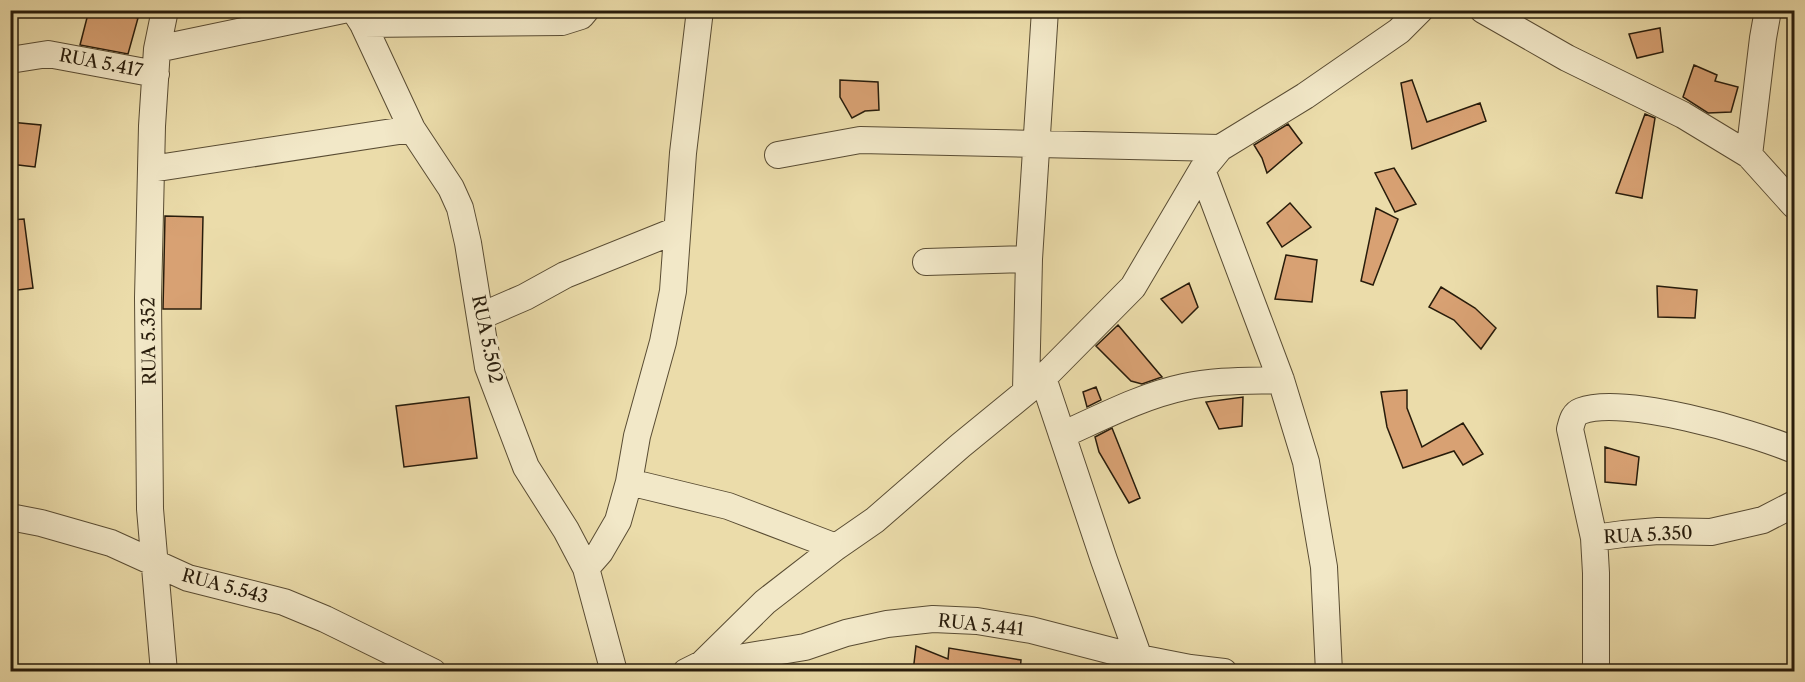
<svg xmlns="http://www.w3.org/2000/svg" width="1805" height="682" font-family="'Libre Caslon Text',serif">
<rect width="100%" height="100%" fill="#ebdcaa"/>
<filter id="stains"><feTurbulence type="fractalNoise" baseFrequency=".00333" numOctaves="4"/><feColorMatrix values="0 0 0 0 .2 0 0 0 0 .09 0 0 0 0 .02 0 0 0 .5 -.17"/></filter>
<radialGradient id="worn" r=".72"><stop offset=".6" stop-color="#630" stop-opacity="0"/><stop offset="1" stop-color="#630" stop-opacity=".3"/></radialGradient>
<!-- building -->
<path fill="#d8a173" stroke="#281c0b" stroke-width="1.5" d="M 89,10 L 110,10 L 138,18 L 128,54 L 80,45 Z
M 1660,28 L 1663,52 L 1637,58 L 1629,34 Z
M 1694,65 L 1717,75 L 1715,81 L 1738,87 L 1731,112 L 1708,113 L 1683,97 Z
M 840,80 L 878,82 L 879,110 L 865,111 L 852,118 L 840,97 Z
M 1412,80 L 1427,122 L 1480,103 L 1486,121 L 1412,149 L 1401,83 Z
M 1645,114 L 1655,118 L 1642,198 L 1616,193 Z
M 10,122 L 41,125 L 35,167 L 10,164 Z
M 1288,124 L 1302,143 L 1267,173 L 1262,158 L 1254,145 Z
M 1394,168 L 1416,204 L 1395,212 L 1375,173 Z
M 1290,203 L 1311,227 L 1282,247 L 1267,223 Z
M 1376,208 L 1398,219 L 1373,285 L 1361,281 Z
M 165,216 L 203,217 L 201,309 L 163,309 Z
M 24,219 L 33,288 L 10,291 L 10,220 Z
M 1286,255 L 1317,260 L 1312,302 L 1275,299 Z
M 1189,283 L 1198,307 L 1182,323 L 1161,299 Z
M 1657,286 L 1697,290 L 1695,318 L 1658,317 Z
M 1441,287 L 1475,308 L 1496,328 L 1481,349 L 1454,320 L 1429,307 Z
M 1118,325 L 1162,377 L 1142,384 L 1131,381 L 1096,346 Z
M 1096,387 L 1101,400 L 1087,407 L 1083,392 Z
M 1407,390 L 1407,408 L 1422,447 L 1463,423 L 1483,454 L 1463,465 L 1454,451 L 1403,468 L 1387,427 L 1381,392 Z
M 469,397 L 477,458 L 404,467 L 396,406 Z
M 1243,397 L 1242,426 L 1219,429 L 1206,402 Z
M 1112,428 L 1140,498 L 1129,503 L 1099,452 L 1095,437 Z
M 1605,447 L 1639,457 L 1636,485 L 1605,482 Z
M 916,646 L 948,659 L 949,648 L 1021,660 L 1020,672 L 913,672 Z"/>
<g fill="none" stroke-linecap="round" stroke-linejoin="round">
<defs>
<path id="minor" d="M 354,10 L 363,24 L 412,129 L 451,188 L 460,208 L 468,243 L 488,367 L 526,467 L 566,530 L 586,568 L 614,672
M 1483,10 L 1567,58 L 1683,115 L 1749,155 L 1794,205
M 363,24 L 562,22 L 581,16 L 586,10
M 157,49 L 343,10
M 10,60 L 48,54 L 156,74
M 778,155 L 860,140 L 1220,148
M 1749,155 L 1763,38 L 1768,10
M 151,169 L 412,129
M 1202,170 L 1281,380 L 1306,462 L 1324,567 L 1329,672
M 926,262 L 1029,259
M 481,316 L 525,297 L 565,275 L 677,230
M 1043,378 L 1104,560 L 1139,658 L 1140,670
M 1026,390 L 1029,259 L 1045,10
M 1062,435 C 1102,417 1142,396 1184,387 C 1215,380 1249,381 1281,380
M 629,482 L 728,506 L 836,547
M 10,517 L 41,523 L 111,543 L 188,578 L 284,602 L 325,619 L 433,672
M 1594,538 L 1570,429 C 1572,422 1573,414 1581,411 C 1623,395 1752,432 1794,450
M 586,568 L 600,552 L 618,521 L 629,482 L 637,436 L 663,342 L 673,291 L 683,153 L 700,10
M 702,664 L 805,647 L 846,633 L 887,624 L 933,619 L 977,621 L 1031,630 L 1139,658 L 1190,668 L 1224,672
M 164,672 L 150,509 L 148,298 L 152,126 L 157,49 L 165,10
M 686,672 L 702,664 L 765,602 L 836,547 L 875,520 L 960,446 L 1043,378 L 1133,287 L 1202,170 L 1220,148 L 1305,96 L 1399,31 L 1420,10
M 1596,672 L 1596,573 L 1594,538 L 1623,534 L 1658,531 L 1711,532 L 1763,520 L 1794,504"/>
</defs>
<!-- minor casing -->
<use href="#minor" stroke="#594c33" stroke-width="28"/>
<!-- minor -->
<use href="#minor" stroke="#f2e8c8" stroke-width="26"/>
</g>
<g text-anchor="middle" stroke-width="6" stroke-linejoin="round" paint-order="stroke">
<!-- street labels -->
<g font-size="18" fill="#281c0b" stroke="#f2e8c8">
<text transform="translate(101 63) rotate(11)" y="6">RUA 5.417</text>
<text transform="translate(487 339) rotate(78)" y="6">RUA 5.502</text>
<text transform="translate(149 341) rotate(-91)" y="6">RUA 5.352</text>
<text transform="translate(1648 535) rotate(-3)" y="6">RUA 5.350</text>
<text transform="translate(225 586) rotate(15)" y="6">RUA 5.543</text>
<text transform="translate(981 625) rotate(6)" y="6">RUA 5.441</text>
</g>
</g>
<!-- margin -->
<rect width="1805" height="682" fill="none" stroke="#ebdcaa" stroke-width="36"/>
<rect x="12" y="12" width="1781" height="658" fill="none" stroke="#281c0b" stroke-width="3"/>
<rect x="18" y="18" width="1769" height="646" fill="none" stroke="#281c0b" stroke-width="1.5"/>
<rect width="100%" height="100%" filter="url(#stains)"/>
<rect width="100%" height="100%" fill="url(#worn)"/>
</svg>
